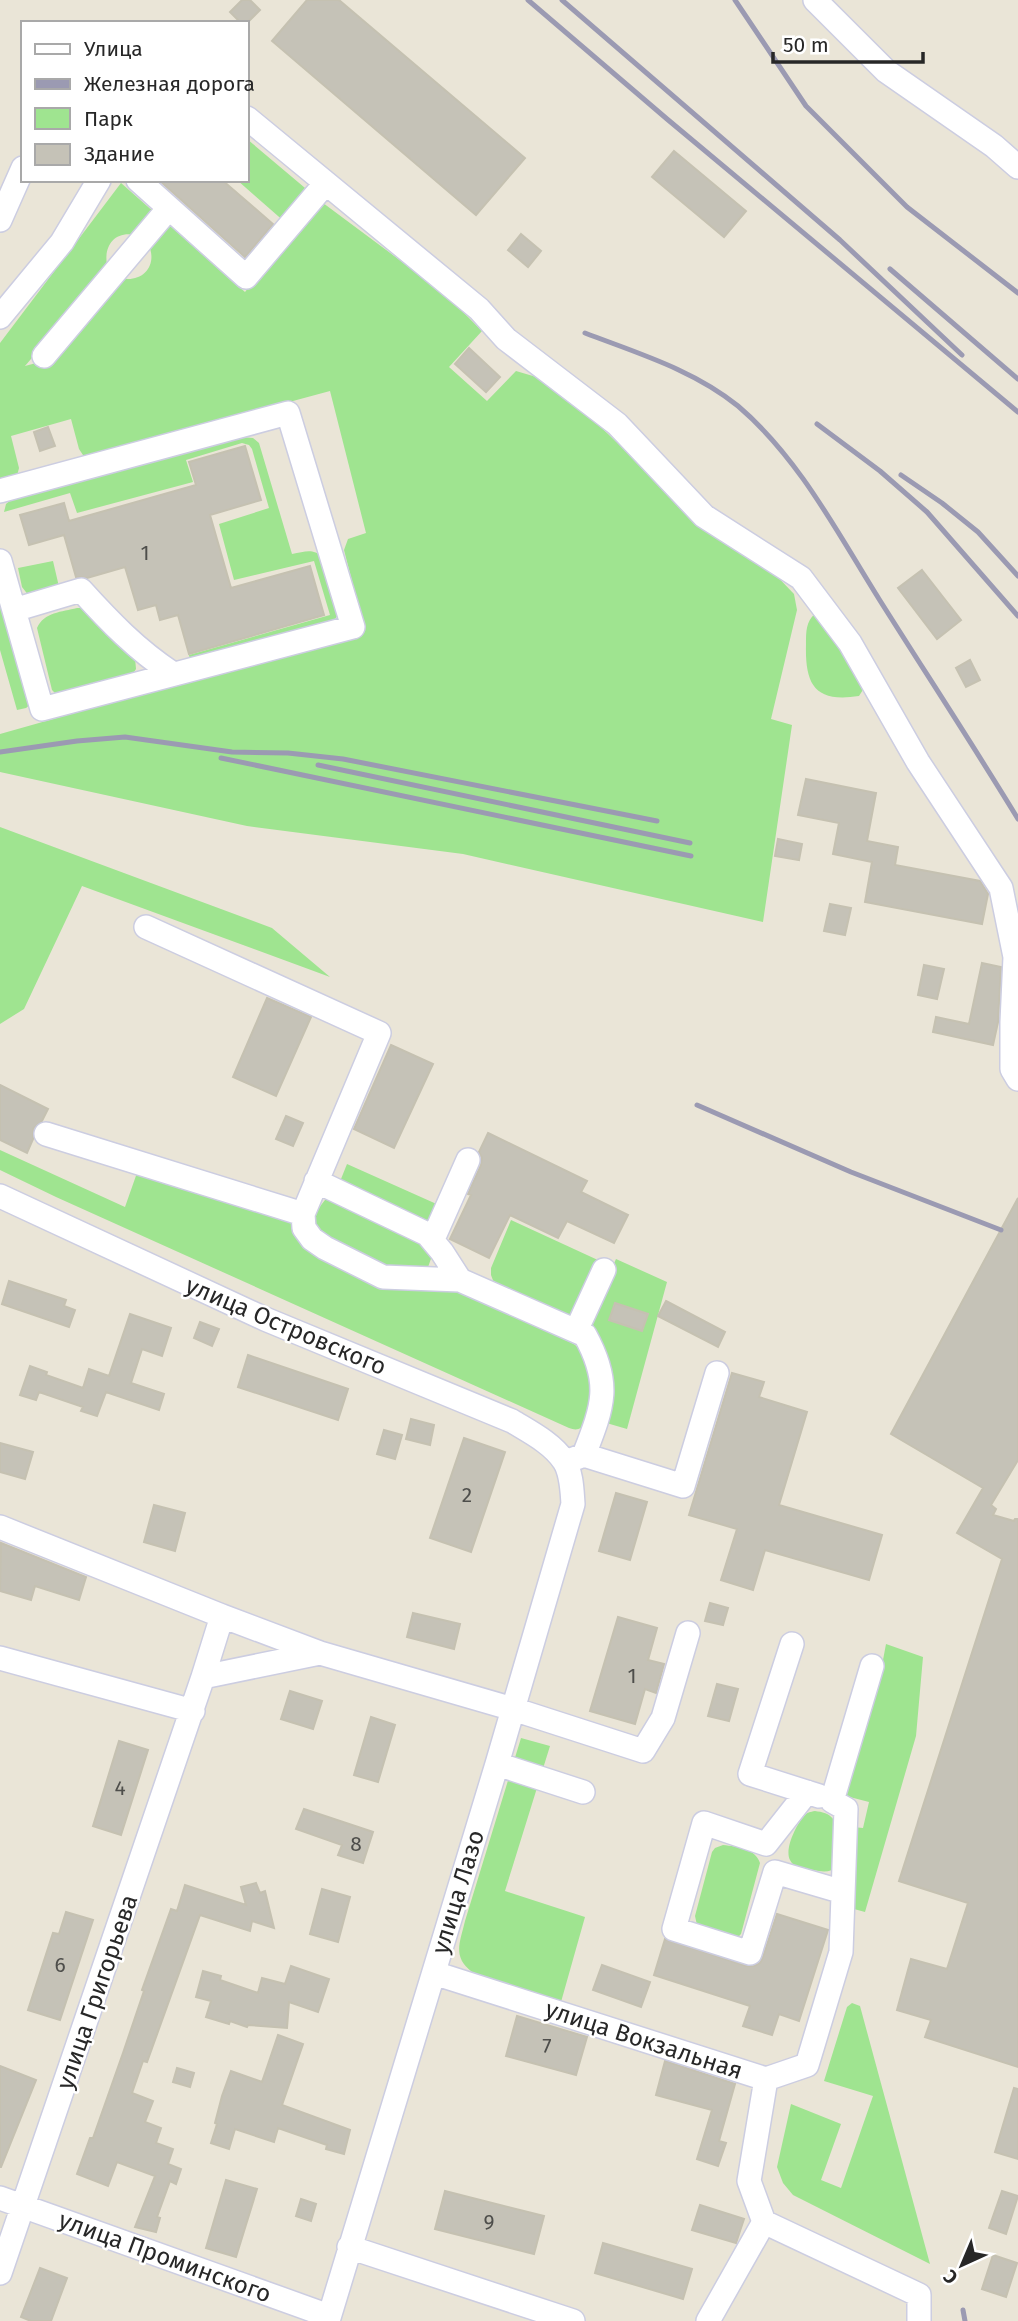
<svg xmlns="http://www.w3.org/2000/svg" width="1018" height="2321" font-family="'Fira Sans',sans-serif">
<rect width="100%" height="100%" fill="#eae5d7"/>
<!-- green -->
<path fill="#9fe490" d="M 247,139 L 311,193 L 286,223 L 237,180 L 247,180 Z
M 121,183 L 155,213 L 136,235 C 113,230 102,248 108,269 L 25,366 L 51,359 L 120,278 C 142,284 159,265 148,244 L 167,223 L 245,292 L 319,200 L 444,293 L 482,331 L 449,367 L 487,401 L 516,371 L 543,379 L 573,401 L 658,481 L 771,570 L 794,594 L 797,610 L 771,719 L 792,725 L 763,922 L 463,854 L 247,826 L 0,772 L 0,734 L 365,631 L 344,550 L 348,539 L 366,533 L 330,391 L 90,456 L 83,455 L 79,449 L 71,419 L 11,436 L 19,468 L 17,476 L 0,481 L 0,343 Z
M 241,437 L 253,438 L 259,443 L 292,554 C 305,552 312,548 323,557 L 338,615 L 335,619 L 190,660 L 189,655 L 330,615 L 314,561 L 234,580 L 219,524 L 269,508 L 252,449 L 249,445 L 242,443 L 186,460 L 193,482 L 77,513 L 70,493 L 4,512 L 6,504 L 13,498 Z
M 53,561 L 60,591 L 29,596 L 22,587 L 18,568 Z
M 0,580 L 32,703 L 26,708 L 17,710 L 0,650 Z
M 77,608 L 85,608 L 135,658 L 136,669 L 132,675 L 58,696 L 52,690 L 37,628 C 44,612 62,612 77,608 Z
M 815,614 L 824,615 L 866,685 L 859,696 C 814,703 805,684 806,644 C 806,632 806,621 815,614 Z
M 0,827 L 272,928 L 330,977 L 82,886 L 24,1009 L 0,1024 Z
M 0,1150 L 125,1207 L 138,1170 L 294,1221 L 297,1236 L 305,1247 L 453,1289 L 574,1344 L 583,1352 L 593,1378 L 587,1423 C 581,1429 577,1431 569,1428 L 56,1197 L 0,1170 Z
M 347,1164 L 441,1206 L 431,1225 L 339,1184 Z
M 337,1198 L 416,1236 L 433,1253 L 427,1270 L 385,1267 L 318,1231 C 313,1218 316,1211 325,1200 Z
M 511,1220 L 600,1261 L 571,1319 L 494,1283 L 491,1275 L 491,1268 Z
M 616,1259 L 667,1282 L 627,1429 L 603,1422 L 589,1318 Z
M 886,1644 L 923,1657 L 916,1736 L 865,1912 L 854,1909 L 853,1827 L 863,1828 L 869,1802 L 842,1795 L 883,1660 Z
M 521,1738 L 550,1746 L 505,1891 L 585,1917 L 561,2002 L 472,1972 C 452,1956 460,1943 465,1921 Z
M 815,1811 C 822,1812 829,1813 834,1820 C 837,1826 836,1834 836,1841 C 837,1868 839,1876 808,1869 C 801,1868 793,1867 790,1860 C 784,1849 797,1823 805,1815 C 808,1812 810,1812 815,1811 Z
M 723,1845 C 738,1847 755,1848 760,1863 L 741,1934 L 736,1939 L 697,1925 L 695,1916 L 712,1852 L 715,1848 Z
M 852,2003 L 860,2006 L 930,2264 L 793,2195 L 783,2183 L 777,2167 L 791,2104 L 841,2124 L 821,2180 L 841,2188 L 873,2096 L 824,2081 L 847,2007 Z"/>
<!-- building -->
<path fill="#c5c2b7" stroke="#c5c1b1" stroke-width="2" d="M 242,0 L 250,0 L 260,10 L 247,23 L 241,23 L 230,12 Z
M 307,0 L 339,0 L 525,158 L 476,215 L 272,41 Z
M 674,151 L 746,211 L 724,237 L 652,177 Z
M 159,180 L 222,180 L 273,224 L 245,257 Z
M 521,234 L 541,251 L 528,267 L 508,250 Z
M 469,348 L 500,377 L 486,392 L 455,364 Z
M 48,427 L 55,446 L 40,451 L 34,432 Z
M 245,446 L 261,500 L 210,515 L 231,588 L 310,566 L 324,615 L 189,654 L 178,615 L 160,620 L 156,605 L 138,610 L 125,567 L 87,578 L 76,577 L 64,535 L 29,545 L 20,515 L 64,503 L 69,521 L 196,485 L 189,462 Z
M 922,570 L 961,620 L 937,639 L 898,588 Z
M 970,660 L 980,680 L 966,687 L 956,668 Z
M 806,779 L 876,793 L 867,841 L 898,847 L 895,865 L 980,881 L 988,894 L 982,924 L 865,902 L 872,862 L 833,854 L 839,823 L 798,815 Z
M 778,839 L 802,844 L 799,860 L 775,856 Z
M 830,904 L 851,908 L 845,935 L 824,931 Z
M 982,963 L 1001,967 L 998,1022 L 993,1045 L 933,1032 L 936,1017 L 969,1024 Z
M 924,965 L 944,969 L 937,999 L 918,995 Z
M 267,998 L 311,1017 L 276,1096 L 233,1077 Z
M 391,1045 L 433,1064 L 394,1148 L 354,1129 Z
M 0,1085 L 48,1109 L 42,1121 L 33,1129 L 33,1139 L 27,1153 L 0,1140 Z
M 286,1116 L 303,1123 L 293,1146 L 276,1139 Z
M 488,1133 L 587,1181 L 581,1192 L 628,1215 L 614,1243 L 567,1221 L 558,1238 L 510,1215 L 489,1258 L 450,1239 L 471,1195 L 468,1194 L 481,1165 L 482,1158 L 479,1152 Z
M 1018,1198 L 1018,1460 L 991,1505 L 996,1509 L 993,1515 L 1014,1521 L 1015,1519 L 1018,1519 L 1018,2067 L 925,2037 L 931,2020 L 897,2010 L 911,1959 L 947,1969 L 968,1903 L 899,1881 L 1002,1559 L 957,1533 L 983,1488 L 891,1434 Z
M 9,1281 L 66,1300 L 64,1306 L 75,1310 L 69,1327 L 2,1304 Z
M 666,1301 L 725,1332 L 718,1347 L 658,1316 Z
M 615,1303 L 648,1314 L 642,1331 L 609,1320 Z
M 130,1314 L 171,1328 L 162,1356 L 142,1349 L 131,1383 L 164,1394 L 159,1410 L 106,1392 L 97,1416 L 81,1411 L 83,1407 L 39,1392 L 36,1400 L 20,1395 L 30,1366 L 47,1372 L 46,1375 L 83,1388 L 89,1369 L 109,1376 Z
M 200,1322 L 219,1329 L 212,1346 L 194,1338 Z
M 248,1355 L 348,1389 L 338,1420 L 238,1387 Z
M 732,1373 L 764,1382 L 759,1397 L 807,1412 L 779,1505 L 882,1535 L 869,1580 L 765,1550 L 753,1590 L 721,1580 L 737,1529 L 689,1515 Z
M 411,1419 L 434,1425 L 430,1445 L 406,1439 Z
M 384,1430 L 402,1435 L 395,1459 L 377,1454 Z
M 464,1438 L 505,1452 L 471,1552 L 430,1538 Z
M 0,1443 L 33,1452 L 25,1479 L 0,1472 Z
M 616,1493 L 647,1502 L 630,1560 L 599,1551 Z
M 154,1505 L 185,1513 L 175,1551 L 144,1542 Z
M 1,1543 L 86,1577 L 79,1600 L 35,1586 L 31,1600 L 0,1591 Z
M 710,1603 L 728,1608 L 723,1625 L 705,1621 Z
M 413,1613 L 460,1624 L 454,1649 L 407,1637 Z
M 618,1617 L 657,1628 L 648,1660 L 664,1664 L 656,1693 L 645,1689 L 635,1724 L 590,1711 Z
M 717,1684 L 738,1689 L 729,1721 L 708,1716 Z
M 290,1691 L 322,1701 L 313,1729 L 281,1719 Z
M 371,1717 L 395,1725 L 378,1782 L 354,1775 Z
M 119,1741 L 148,1750 L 121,1835 L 93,1826 Z
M 304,1809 L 373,1832 L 363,1863 L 338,1855 L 342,1845 L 296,1829 Z
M 256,1883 L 260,1893 L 265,1891 L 274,1928 L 252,1921 L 250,1931 L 200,1915 L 147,2062 L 143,2061 L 132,2093 L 153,2101 L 145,2122 L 161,2128 L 156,2143 L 173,2149 L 168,2164 L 181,2169 L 176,2184 L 170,2181 L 157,2217 L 160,2218 L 156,2232 L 135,2227 L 155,2176 L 117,2162 L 108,2186 L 77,2174 L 90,2138 L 93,2138 L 123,2053 L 144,1991 L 142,1990 L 171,1909 L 177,1911 L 185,1885 L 246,1905 L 241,1887 Z
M 322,1889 L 350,1897 L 338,1942 L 310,1934 Z
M 66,1912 L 93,1920 L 60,2020 L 28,2010 L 53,1933 L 59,1934 Z
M 777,1914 L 828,1930 L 799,2021 L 779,2014 L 772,2035 L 743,2026 L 750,2006 L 654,1975 L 665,1939 L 746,1966 L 754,1966 L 760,1963 L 763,1957 Z
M 602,1965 L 650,1982 L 641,2007 L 593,1990 Z
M 291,1966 L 329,1979 L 318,2012 L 289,2002 L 287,2028 L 248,2025 L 247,2027 L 230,2021 L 229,2024 L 206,2017 L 211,2001 L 196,1997 L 203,1971 L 221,1976 L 220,1980 L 258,1993 L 262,1978 L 285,1984 Z
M 517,2016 L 587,2037 L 576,2075 L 506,2056 Z
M 278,2035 L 303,2044 L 282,2105 L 350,2130 L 344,2154 L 326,2149 L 327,2145 L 278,2128 L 274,2142 L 235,2129 L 229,2149 L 211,2143 L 217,2124 L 215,2123 L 222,2096 L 231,2071 L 262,2082 Z
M 665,2061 L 735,2084 L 719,2141 L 726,2143 L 718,2166 L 697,2159 L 712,2110 L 656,2095 Z
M 0,2066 L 36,2080 L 1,2167 L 0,2167 Z
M 177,2068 L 194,2073 L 190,2087 L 173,2082 Z
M 1014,2088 L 1018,2089 L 1018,2159 L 995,2152 Z
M 226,2180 L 257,2189 L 236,2257 L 206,2248 Z
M 445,2191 L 544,2216 L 534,2254 L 435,2229 Z
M 1002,2191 L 1018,2196 L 1006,2234 L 989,2228 Z
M 301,2199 L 316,2204 L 311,2221 L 296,2216 Z
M 700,2205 L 744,2219 L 736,2243 L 692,2230 Z
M 603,2243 L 692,2269 L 683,2299 L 595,2273 Z
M 993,2255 L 1017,2263 L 1006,2297 L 982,2289 Z
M 40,2268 L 67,2278 L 51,2321 L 31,2321 L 21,2317 Z"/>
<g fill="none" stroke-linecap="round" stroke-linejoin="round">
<defs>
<path id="minor" d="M 815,0 L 886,71 L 994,146 L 1018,167
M 247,118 L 479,309 L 506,339 L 617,424 L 704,516 L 801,578 L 850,643 L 918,762 L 1001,888 L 1015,957 L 1012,1022 L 1012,1069 L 1018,1079
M 138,180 L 246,277 L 325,184
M 0,220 L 23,168
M 0,317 L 62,242 L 99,180
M 44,356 L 169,208
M 0,491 L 288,413 L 353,627 L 42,709 L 0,561
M 14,610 L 81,590 C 109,621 137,650 172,673
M 146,927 L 379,1033 L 303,1214 L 304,1228 L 312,1239 L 325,1248 L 383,1277 L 460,1280 L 585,1335 C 612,1384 603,1406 584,1455
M 46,1134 L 303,1214
M 316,1181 L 427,1234 L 442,1252 L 460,1280
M 0,1196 L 265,1319 L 512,1421 C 530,1432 552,1443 564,1461 C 572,1473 572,1491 573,1504 L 497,1764 L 328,2321
M 433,1239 L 468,1160
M 576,1331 L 604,1270
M 571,1460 L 584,1455 L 683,1486 L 717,1373
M 0,1527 L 222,1616
M 792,1644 L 750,1774 L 819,1796
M 0,1658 L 193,1711
M 203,1677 L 222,1616 L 320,1653 L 513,1709 L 643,1751 L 663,1718 L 688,1633
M 497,1764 L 583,1792
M 807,1792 L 766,1844 L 704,1823 L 674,1929 L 750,1953 L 775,1872 L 843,1892
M 434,1973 L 766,2079 L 749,2181 L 764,2222 L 919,2295 L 919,2321
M 766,2079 L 807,2065 L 841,1952 L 846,1809 L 832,1801 L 872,1666
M 0,2198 L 329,2316
M 349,2247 L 573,2321
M 0,2273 L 203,1677 L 320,1653
M 708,2321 L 764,2222"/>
</defs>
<!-- minor casing -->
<use href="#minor" stroke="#cccde1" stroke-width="26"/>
<!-- minor -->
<use href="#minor" stroke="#fff" stroke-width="23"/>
<!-- rail -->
<path stroke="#9b9ab2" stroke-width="5" d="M 528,0 L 667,119 L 1018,412
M 562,0 L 840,240 L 962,355
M 735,0 L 806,106 L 907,207 L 1018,293
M 890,269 L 1018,379
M 585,333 C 637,353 694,370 738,406 C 799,458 837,532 879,599 C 925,672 973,745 1018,819
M 817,424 L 880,471 L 927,512 L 1018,616
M 901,475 L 942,503 L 978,532 L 1018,576
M 0,752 L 77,741 L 125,737 L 232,752 L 288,753 L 343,759 L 657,821
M 221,758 L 691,856
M 318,765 L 690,843
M 697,1105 L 851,1172 L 1001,1230
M 963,2310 L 965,2321"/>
</g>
<g text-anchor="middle" stroke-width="5" stroke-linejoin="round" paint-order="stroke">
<!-- number labels -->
<g font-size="21" fill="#4e4e4b">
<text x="145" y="560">1</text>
<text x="467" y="1502">2</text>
<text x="632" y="1683">1</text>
<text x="120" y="1795">4</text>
<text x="356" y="1851">8</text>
<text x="60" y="1972">6</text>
<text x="547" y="2053">7</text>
<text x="489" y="2229">9</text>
</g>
<!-- street labels -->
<g font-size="24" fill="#272727" stroke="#fff">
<text transform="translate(286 1326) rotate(23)" y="8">улица Островского</text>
<text transform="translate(458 1892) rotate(-73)" y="8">улица Лазо</text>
<text transform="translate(97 1992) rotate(-71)" y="8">улица Григорьева</text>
<text transform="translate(644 2040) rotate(18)" y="8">улица Вокзальная</text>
<text transform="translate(165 2257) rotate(20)" y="8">улица Проминского</text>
</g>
</g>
<!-- legend -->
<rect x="21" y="21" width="228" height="161" fill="#ffffff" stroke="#a9a9a9" stroke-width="2"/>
<rect x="35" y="44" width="35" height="10" fill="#ffffff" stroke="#a9a9a9" stroke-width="2"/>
<text x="84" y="56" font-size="21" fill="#272727">Улица</text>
<rect x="35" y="79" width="35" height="10" fill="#9b9ab2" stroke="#a9a9a9" stroke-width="2"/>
<text x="84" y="91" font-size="21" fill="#272727">Железная дорога</text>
<rect x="35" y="108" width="35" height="21" fill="#9fe490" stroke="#a9a9a9" stroke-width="2"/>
<text x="84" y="126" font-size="21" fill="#272727">Парк</text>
<rect x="35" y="144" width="35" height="21" fill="#c5c2b7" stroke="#a9a9a9" stroke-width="2"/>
<text x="84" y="161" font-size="21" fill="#272727">Здание</text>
<!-- north arrow -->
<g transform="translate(962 2265) rotate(224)" stroke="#ffffff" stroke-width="5" paint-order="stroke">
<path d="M0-5L12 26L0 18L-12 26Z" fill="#272727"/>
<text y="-10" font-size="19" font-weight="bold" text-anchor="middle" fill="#272727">С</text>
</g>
<!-- scale -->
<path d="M773 52v10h150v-10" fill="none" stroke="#272727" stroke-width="3.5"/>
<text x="783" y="52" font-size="21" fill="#272727" stroke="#ffffff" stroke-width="5" paint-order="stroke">50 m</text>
</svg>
